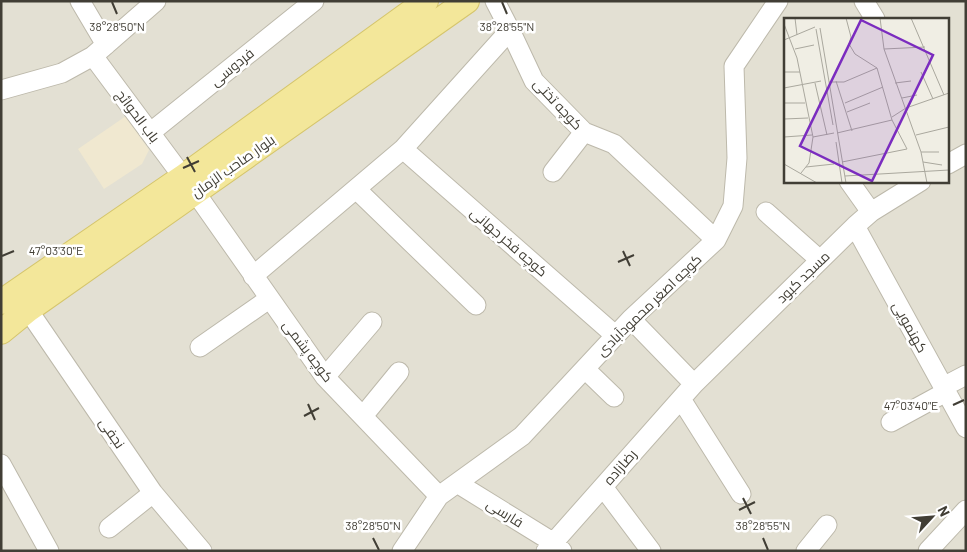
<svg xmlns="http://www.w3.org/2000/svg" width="967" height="552" font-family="Barlow,Cairo,sans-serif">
<rect width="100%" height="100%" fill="#f0eee4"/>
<!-- residential -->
<path fill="#e3e0d3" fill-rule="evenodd" d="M 1,1 L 966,1 L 966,551 L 1,551 ZM 786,19 L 948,19 L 948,181 L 786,181 Z"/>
<!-- commercial -->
<path fill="#f0e8d0" d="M 126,116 L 149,150 L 142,164 L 104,189 L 78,149 Z"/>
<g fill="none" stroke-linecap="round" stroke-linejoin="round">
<defs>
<path id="minor" d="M 80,1 L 106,45
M 495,1 L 510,30 L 534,81 L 584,132 L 614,144 L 716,240
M 864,1 L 875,19
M 93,56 L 183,177
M 1,90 L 62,73 L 93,56 L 156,1
M 151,132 L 314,1
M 403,149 L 616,336
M 948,164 L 966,154
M 553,172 L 584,132
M 849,181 L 871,212
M 356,189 L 476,305
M 195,192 L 325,377 L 439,496
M 766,212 L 820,260
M 855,226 L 966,428
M 253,276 L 403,149 L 510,30
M 28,310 L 153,493 L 202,551
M 631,319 L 694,384
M 200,347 L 269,299
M 585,369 L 614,397
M 325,377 L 372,322
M 943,387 L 966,375
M 681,399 L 741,494
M 363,416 L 399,372
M 891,422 L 946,392
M 1,464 L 49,551
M 457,483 L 554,543 L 562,551
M 603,487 L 651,551
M 109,528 L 153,493
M 402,551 L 439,496 L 522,436 L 631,319 L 716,240 L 733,206 L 737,158 L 734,66 L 778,1
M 546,551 L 694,384 L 855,226 L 871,212 L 921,181
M 806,551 L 827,525
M 928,551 L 966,510"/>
<path id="major" d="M 1,302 L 183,177 L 426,1
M 1,332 L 28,310 L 467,1"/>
</defs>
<!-- minor casing -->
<use href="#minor" stroke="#bdb9ab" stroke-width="21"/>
<!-- major casing -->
<use href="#major" stroke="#d5c56c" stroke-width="26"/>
<!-- minor -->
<use href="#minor" stroke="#fff" stroke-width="19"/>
<!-- major -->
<use href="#major" stroke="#f3e79a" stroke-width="24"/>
</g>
<!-- ticks -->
<path fill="none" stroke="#413e35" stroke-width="2" d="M 112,2 L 117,14M 502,2 L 507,14M 187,157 L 195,172M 183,168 L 199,161M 623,251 L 630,266M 2,256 L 14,251M 618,262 L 634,255M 308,404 L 315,420M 953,405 L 964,400M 304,416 L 319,408M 743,498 L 751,514M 739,510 L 755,502M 373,538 L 379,550M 763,538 L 768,550"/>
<g text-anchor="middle" stroke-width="5" stroke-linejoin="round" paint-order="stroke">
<!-- street labels -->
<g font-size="14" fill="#413e35" stroke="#fff">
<text transform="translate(232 67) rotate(-39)" y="5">فردوسی</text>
<text transform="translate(558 104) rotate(47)" y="5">کوچه تختی</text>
<text transform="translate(138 116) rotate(53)" y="5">باب الحوائج</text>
<text transform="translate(233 166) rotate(-35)" y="5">بلوار صاحب الزمان</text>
<text transform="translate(509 242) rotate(41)" y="5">کوچه فخر جهانی</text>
<text transform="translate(803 277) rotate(-44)" y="5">مسجد کبود</text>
<text transform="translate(649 305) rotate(-44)" y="5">کوچه اصغر محمودآبادی</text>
<text transform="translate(910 327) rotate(61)" y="5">کهنمویی</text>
<text transform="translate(308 351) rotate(53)" y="5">کوچه پشمی</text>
<text transform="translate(112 433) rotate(56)" y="5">نجفی</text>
<text transform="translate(620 467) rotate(-49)" y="5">رضازاده</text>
<text transform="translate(505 513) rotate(32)" y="5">فارسی</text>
</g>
</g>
<!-- overview -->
<g transform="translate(784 18)">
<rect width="165" height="165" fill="#f0eee4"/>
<path fill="none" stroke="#aaa89e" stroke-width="1" d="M 11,0 L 13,17M 96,0 L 100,31 L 137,134 L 143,165M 127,0 L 160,77M 0,6 L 13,40 L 29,119 L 25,145 L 17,155M 36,10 L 62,165M 32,11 L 49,107M 0,22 L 31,9M 11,31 L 30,27M 100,31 L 141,29M 0,54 L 16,54M 137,54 L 149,81M 52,63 L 68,113M 45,64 L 60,64 L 93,50M 31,65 L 43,117M 111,65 L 127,63M 0,70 L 37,63M 118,80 L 133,77M 0,85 L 21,85M 61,85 L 99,69M 63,94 L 86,85M 108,99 L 122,90 L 165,75M 0,101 L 24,100M 53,115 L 108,102M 132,117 L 165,109M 0,119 L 28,117M 29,119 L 50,115M 52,124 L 58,165M 137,134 L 155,134M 58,144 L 123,131 L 108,102 L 93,50 L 71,36 L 65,26 L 67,19 L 62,0M 139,144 L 158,147M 0,146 L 33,165M 22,149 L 50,146M 61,158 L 165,152"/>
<path fill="#7b2cbf" fill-opacity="0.15" stroke="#7b2cbf" stroke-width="2.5" d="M 77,2 L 149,37 L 88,163 L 16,128 Z"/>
<rect width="165" height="165" fill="none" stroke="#413e35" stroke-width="2.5"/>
</g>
<g font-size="12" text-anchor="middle" fill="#413e35" stroke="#fff" stroke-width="5" stroke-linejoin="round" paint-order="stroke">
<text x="117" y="31">38°28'50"N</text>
<text x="507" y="31">38°28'55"N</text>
<text x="56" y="255">47°03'30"E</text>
<text x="911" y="410">47°03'40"E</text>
<text x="373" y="530">38°28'50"N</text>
<text x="763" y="530">38°28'55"N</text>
</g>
<!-- border -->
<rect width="967" height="552" fill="none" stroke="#413e35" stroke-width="5"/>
<!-- north arrow -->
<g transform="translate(932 517) rotate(64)" stroke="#ffffff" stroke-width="4" paint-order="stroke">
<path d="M0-4L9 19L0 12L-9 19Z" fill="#413e35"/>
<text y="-8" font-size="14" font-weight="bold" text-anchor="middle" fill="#413e35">N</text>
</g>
</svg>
